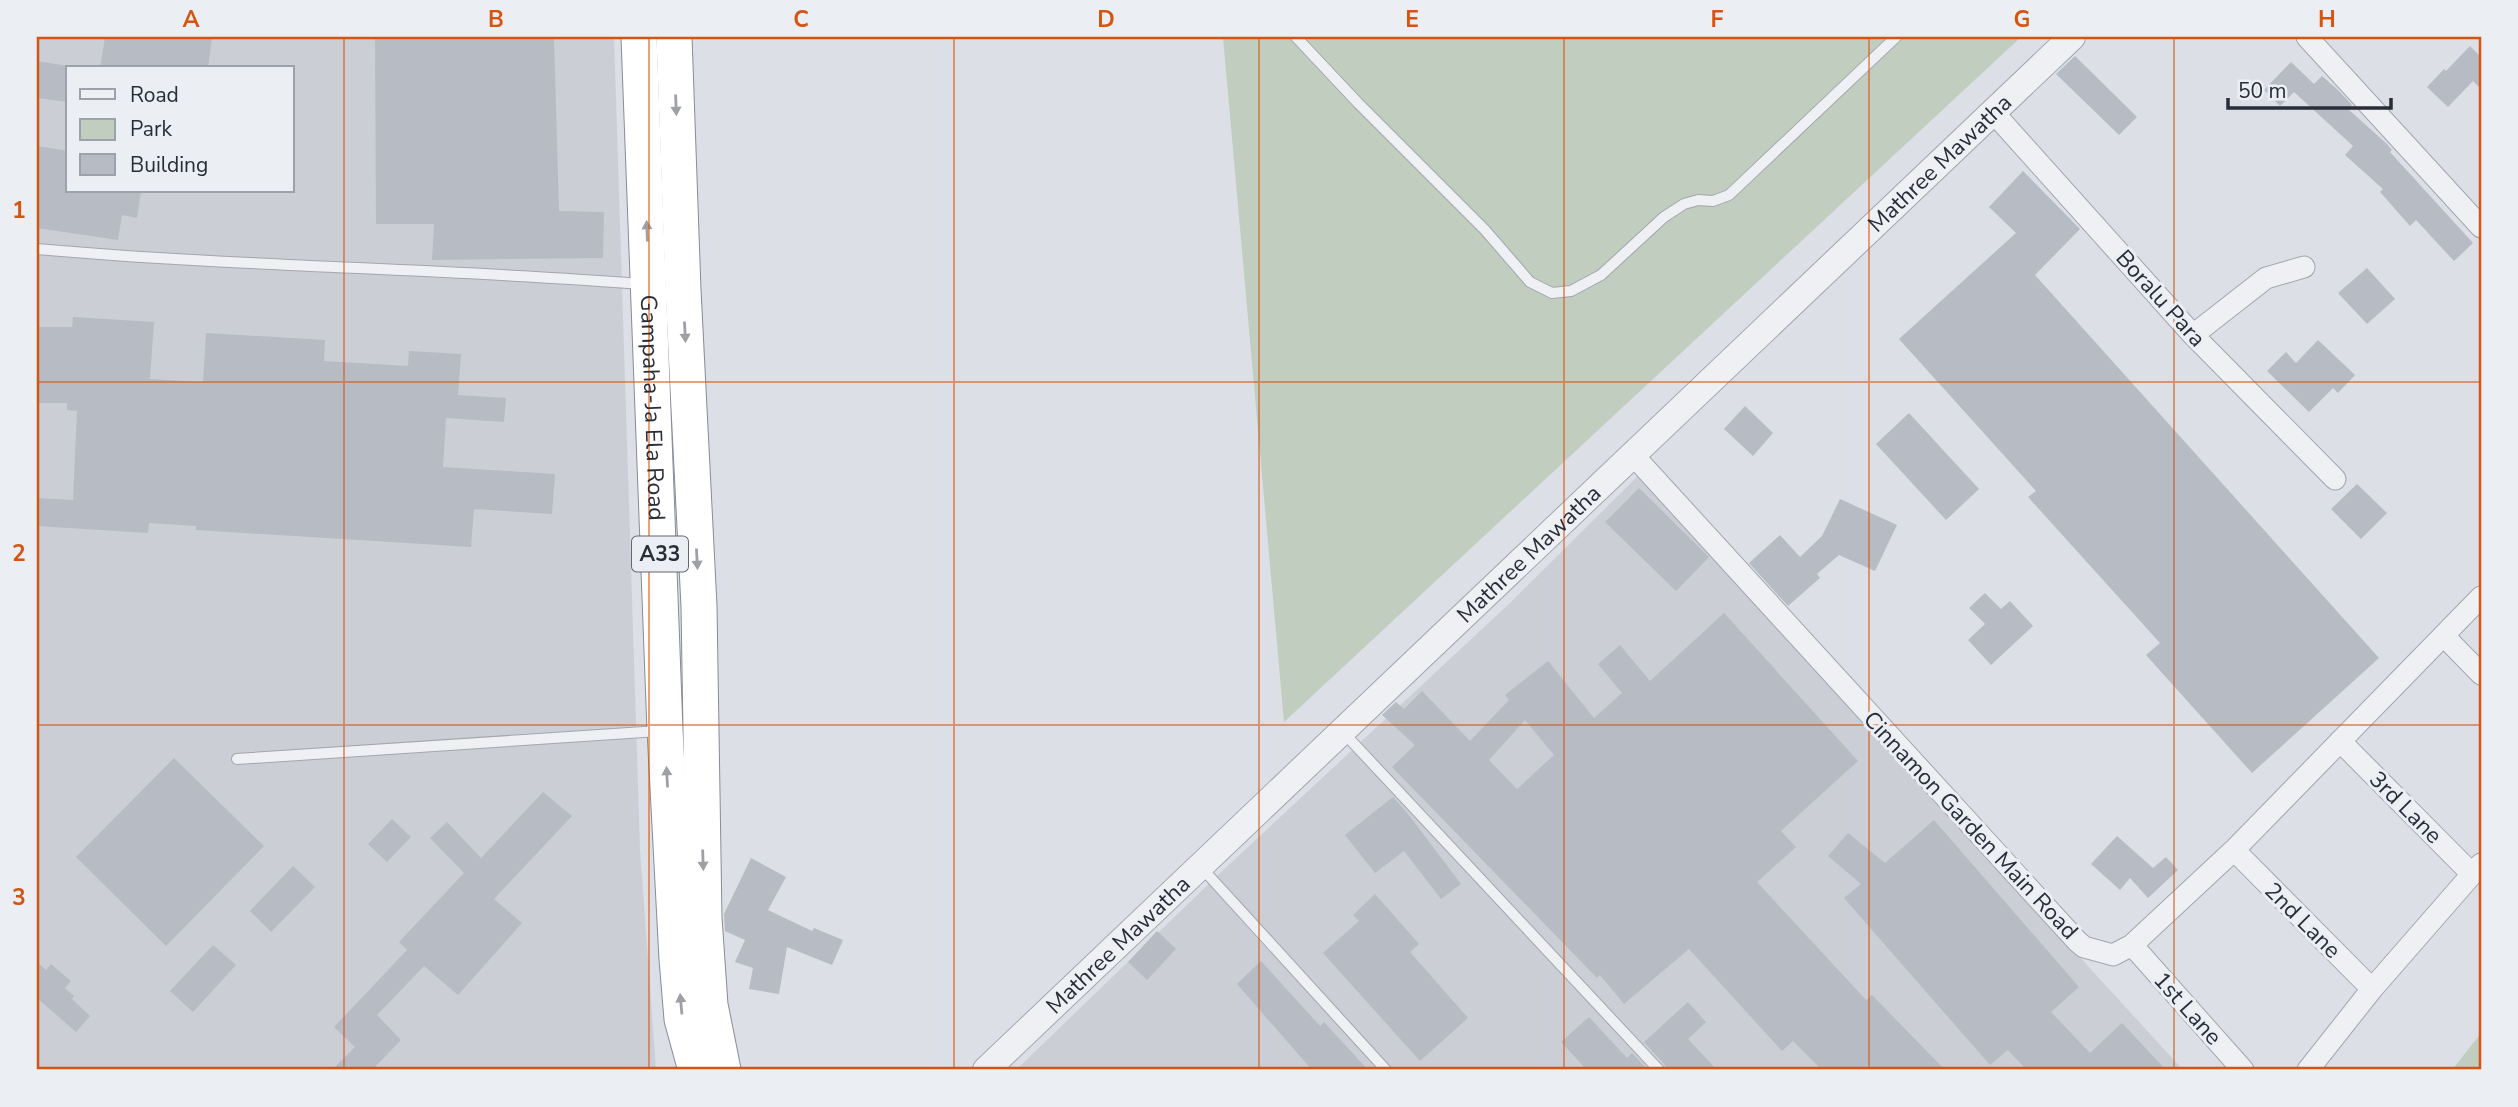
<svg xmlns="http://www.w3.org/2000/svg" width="2518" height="1107" font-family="'Nunito Sans',sans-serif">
<rect width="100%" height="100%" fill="#dcdfe5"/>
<!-- built -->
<path fill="#cbced5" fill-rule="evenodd" d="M 37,37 L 614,37 L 640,849 L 656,1070 L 37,1070 ZM 68,68 L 292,68 L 292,191 L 68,191 Z
M 1639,475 L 2183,1070 L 1016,1070 L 1218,875 L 1510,603 Z"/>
<!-- green -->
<path fill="#c1cdbe" d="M 1223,37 L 2021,37 L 1284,722 Z
M 2481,1033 L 2481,1070 L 2452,1070 Z"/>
<!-- building -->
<path fill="#b7bbc4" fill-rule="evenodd" d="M 105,37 L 212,37 L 208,68 L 100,68 Z
M 375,37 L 554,37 L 559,211 L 604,212 L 603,258 L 432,260 L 434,224 L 376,224 Z
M 2470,46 L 2481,57 L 2481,89 L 2473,81 L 2448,107 L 2427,87 L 2444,69 L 2446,71 Z
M 2075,56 L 2137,117 L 2119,135 L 2056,74 Z
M 37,61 L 68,66 L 68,102 L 37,98 Z
M 2291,62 L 2314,84 L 2322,76 L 2338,90 L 2352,105 L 2348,109 L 2387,144 L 2392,150 L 2390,152 L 2473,243 L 2454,261 L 2416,220 L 2410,226 L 2380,192 L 2383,189 L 2345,155 L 2353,146 L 2294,92 L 2280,106 L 2264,90 Z
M 37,146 L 68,151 L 68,191 L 141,191 L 137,218 L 122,215 L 118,240 L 37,228 Z
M 2023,171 L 2080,229 L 2035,275 L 2379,658 L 2252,773 L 2146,655 L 2160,643 L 2028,497 L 2036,491 L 1899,339 L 2016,233 L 1989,207 Z
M 2367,268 L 2395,299 L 2367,324 L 2338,293 Z
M 73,317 L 154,322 L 150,379 L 203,382 L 206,333 L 325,340 L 324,361 L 408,366 L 409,351 L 461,354 L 458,395 L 506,398 L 504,422 L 446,418 L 443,467 L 555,474 L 552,514 L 474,509 L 471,547 L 196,530 L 196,526 L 149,523 L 148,533 L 37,526 L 38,498 L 73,500 L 77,411 L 67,410 L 67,403 L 37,403 L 37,327 L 72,327 Z
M 2318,340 L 2355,375 L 2338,393 L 2333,388 L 2309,412 L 2267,371 L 2286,352 L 2296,363 Z
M 1745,406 L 1773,433 L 1753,456 L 1724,429 Z
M 1909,413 L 1979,489 L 1946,520 L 1876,444 Z
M 2357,484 L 2387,513 L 2361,539 L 2331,509 Z
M 1639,488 L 1709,557 L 1676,591 L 1605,522 Z
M 1840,499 L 1897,525 L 1875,571 L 1839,555 L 1817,574 L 1820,578 L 1788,606 L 1749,563 L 1780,535 L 1800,557 L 1822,536 Z
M 1985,593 L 2001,609 L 2010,601 L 2033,626 L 1991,665 L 1968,640 L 1985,624 L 1969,608 Z
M 1724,613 L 1858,761 L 1781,831 L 1796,847 L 1757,882 L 1866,1000 L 1872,995 L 1945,1070 L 1822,1070 L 1793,1041 L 1782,1051 L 1689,949 L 1624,1004 L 1600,975 L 1597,978 L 1392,767 L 1415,745 L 1382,715 L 1396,702 L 1404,709 L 1422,691 L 1470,741 L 1509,700 L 1505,695 L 1548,661 L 1594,718 L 1622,693 L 1598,664 L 1620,645 L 1650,681 ZM 1525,720 L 1554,755 L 1517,789 L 1489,760 Z
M 174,758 L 264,846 L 166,946 L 76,857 Z
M 543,792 L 572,816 L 494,899 L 522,923 L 458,995 L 424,966 L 377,1015 L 401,1040 L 372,1070 L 332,1070 L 355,1047 L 334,1027 L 407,950 L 399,942 L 464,873 L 430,838 L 447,822 L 481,858 Z
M 1393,797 L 1408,814 L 1461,884 L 1441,899 L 1404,851 L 1375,873 L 1345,835 Z
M 392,819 L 411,837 L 387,862 L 368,844 Z
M 1934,820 L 2079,987 L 2051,1012 L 2090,1053 L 2122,1023 L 2166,1070 L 2027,1070 L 2008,1050 L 1990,1065 L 1844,898 L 1861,884 L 1828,856 L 1848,833 L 1885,863 Z
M 2117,836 L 2153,868 L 2166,857 L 2178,870 L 2148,898 L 2130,878 L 2120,890 L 2091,864 Z
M 751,858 L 786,877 L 768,910 L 812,931 L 814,928 L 843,940 L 832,965 L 787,947 L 779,994 L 749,989 L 753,968 L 735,962 L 745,940 L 725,931 L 724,914 Z
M 293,866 L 315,887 L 271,932 L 250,911 Z
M 1375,894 L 1419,944 L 1410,952 L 1468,1018 L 1420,1061 L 1323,953 L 1359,921 L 1353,915 Z
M 1157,931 L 1176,949 L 1147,980 L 1128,962 Z
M 213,945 L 236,965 L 193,1012 L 170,991 Z
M 1261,961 L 1320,1026 L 1324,1022 L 1368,1070 L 1312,1070 L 1237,984 Z
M 37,962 L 46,970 L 51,964 L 71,981 L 65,988 L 74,996 L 72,999 L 90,1016 L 76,1032 L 37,998 Z
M 1688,1002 L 1706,1022 L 1688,1039 L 1717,1070 L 1667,1070 L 1665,1065 L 1644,1042 Z
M 1589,1017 L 1627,1058 L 1632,1053 L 1648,1070 L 1587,1070 L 1561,1042 Z"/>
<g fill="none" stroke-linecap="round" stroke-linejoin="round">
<defs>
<path id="service" d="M 1296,37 L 1358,103 L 1485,230 L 1530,282 L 1552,293 L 1571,291 L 1601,275 L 1664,217 L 1684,204 L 1698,200 L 1713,201 L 1729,195 L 1896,37
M 37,249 C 238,267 441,268 642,284
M 1342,731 L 1659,1070
M 237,759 L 659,731
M 1200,866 L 1386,1070"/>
<path id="minor" d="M 2307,37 L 2481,227
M 1993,112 L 2193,335 L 2335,479
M 2193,335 L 2266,278 L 2304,267
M 1633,455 L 2077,941 L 2084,947 L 2113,955 L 2132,945 L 2234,850 L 2481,597
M 2444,636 L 2481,674
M 2340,741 L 2472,874
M 2234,850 L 2372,989
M 2132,945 L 2243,1070
M 2308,1070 L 2372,989 L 2481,864"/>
<g id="tertiary">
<path id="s1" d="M 986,1070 L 2072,37"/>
</g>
<g id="trunk">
<path id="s2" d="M 639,37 L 665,730 L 677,959 L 682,1019 L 696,1070"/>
<path d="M 674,37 L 683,290 L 699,606 L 704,918 L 710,1005 L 723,1070"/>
</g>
</defs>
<!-- service casing -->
<use href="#service" stroke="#a2a6ae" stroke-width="12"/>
<!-- minor casing -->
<use href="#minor" stroke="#a2a6ae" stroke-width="23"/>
<!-- tertiary casing -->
<use href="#tertiary" stroke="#a2a6ae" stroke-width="28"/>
<!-- trunk casing -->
<use href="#trunk" stroke="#868c99" stroke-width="37"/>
<!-- service -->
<use href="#service" stroke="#eef0f3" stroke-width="10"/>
<!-- minor -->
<use href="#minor" stroke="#eef0f3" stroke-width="21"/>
<!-- tertiary -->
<use href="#tertiary" stroke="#eef0f3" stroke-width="26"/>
<!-- trunk -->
<use href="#trunk" stroke="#fff" stroke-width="35"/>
</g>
<!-- one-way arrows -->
<defs><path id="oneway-solid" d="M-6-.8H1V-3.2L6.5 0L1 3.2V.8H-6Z" transform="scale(1.75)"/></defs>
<g fill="#9ea0a6">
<use href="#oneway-solid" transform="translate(676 105) rotate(88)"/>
<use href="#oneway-solid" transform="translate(647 231) rotate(-92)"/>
<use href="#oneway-solid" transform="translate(685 332) rotate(87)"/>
<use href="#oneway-solid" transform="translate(697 559) rotate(87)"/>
<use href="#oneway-solid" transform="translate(667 777) rotate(-93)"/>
<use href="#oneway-solid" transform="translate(703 860) rotate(88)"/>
<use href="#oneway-solid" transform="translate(681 1004) rotate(-95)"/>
</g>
<!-- grid -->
<path fill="none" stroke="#d55510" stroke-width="2" stroke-opacity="0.55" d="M 344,37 L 344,1070M 649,37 L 649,1070M 954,37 L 954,1070M 1259,37 L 1259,1070M 1564,37 L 1564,1070M 1869,37 L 1869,1070M 2174,37 L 2174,1070M 37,382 L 2481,382M 37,725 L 2481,725"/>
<g text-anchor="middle" stroke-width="6" stroke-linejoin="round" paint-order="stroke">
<!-- shield labels -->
<rect fill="#ebeef3" stroke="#626771" stroke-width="2" x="632" y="536.5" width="56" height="35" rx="5"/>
<g font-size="21" font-weight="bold" fill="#282d39">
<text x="660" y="561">A33</text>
</g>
<!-- street labels -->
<g font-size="23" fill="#282d39" stroke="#ebeef3">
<text dy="8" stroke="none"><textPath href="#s1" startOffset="1316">Mathree Mawatha</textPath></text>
<text transform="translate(2161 298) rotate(48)" y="8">Boralu Para</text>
<text dy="8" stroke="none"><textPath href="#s2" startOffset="371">Gampaha-Ja Ela Road</textPath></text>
<text dy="8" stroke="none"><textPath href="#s1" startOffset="749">Mathree Mawatha</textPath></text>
<text transform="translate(2406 807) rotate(45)" y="8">3rd Lane</text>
<text transform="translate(1971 825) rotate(47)" y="8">Cinnamon Garden Main Road</text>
<text transform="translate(2303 920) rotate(45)" y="8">2nd Lane</text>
<text dy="8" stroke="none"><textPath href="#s1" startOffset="182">Mathree Mawatha</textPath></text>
<text transform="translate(2188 1008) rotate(48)" y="8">1st Lane</text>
</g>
</g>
<!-- border -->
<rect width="2518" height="1107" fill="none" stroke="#ebeef3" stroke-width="77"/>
<!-- legend -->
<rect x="66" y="66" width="228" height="126" fill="#ebeef3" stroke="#9da1a9" stroke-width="2"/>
<rect x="80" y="89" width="35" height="10" fill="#eef0f3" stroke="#9da1a9" stroke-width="2"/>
<text x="130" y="102" font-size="21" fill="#282d39">Road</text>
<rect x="80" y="119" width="35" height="21" fill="#c1cdbe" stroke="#9da1a9" stroke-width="2"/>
<text x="130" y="136" font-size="21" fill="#282d39">Park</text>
<rect x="80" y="154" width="35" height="21" fill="#b7bbc4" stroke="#9da1a9" stroke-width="2"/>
<text x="130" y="172" font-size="21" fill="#282d39">Building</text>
<!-- scale -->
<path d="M2228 98v10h163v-10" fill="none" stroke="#282d39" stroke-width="3.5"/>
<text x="2238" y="98" font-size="21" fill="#282d39" stroke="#ebeef3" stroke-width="5" paint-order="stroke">50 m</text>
<rect x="38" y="38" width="2442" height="1030" fill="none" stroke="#d55510" stroke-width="2.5"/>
<g font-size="23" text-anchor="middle" font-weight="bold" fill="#d55510">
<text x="191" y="27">A</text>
<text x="496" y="27">B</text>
<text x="801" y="27">C</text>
<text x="1106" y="27">D</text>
<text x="1412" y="27">E</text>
<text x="1717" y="27">F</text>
<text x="2022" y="27">G</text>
<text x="2327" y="27">H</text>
<text x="19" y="218">1</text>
<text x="19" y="561">2</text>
<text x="19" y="905">3</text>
</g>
</svg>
